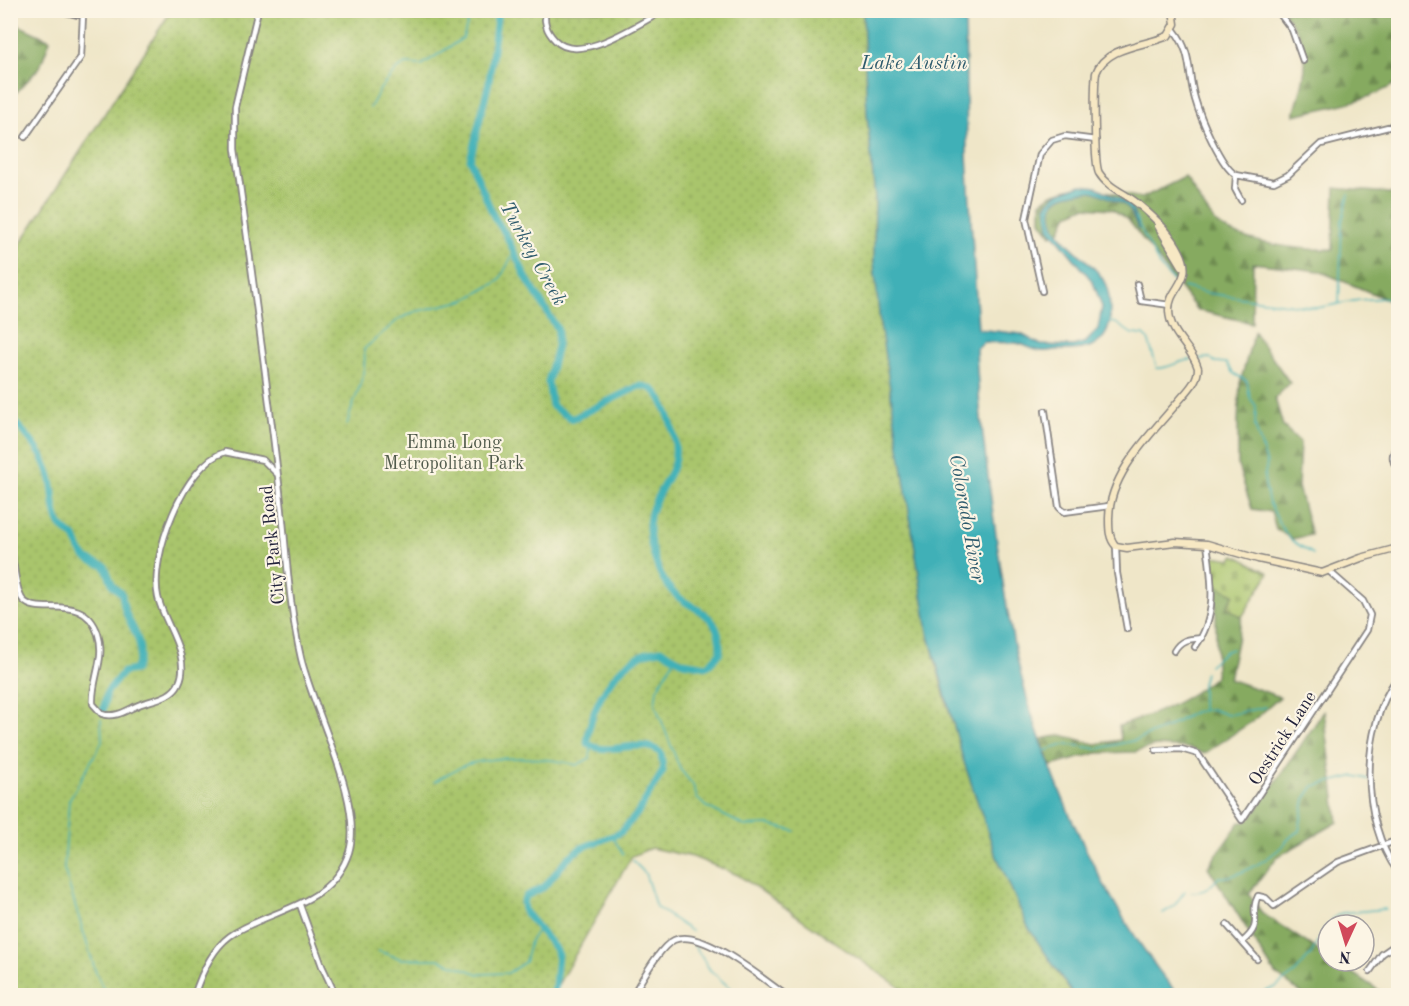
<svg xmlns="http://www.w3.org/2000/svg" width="1409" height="1006" font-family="'Old Standard TT',serif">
<defs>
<pattern id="forest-firs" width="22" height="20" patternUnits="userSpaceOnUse" patternTransform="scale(1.5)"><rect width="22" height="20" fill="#86aa60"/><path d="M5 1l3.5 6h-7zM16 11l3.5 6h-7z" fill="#6d8a50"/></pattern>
<pattern id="cemetery-stones" width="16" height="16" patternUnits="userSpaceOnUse" patternTransform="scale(1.5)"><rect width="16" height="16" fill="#a9c56c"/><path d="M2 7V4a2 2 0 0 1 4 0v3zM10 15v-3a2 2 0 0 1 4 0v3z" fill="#91a95e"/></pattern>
<pattern id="park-dots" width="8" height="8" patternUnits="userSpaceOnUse" patternTransform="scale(1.5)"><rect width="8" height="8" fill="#a9c56c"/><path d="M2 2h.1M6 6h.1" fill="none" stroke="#91a95e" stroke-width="1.8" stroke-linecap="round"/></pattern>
</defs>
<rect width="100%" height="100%" fill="#fcf5e5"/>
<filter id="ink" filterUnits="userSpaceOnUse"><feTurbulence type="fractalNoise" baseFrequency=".0167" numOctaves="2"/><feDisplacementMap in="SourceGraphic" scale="12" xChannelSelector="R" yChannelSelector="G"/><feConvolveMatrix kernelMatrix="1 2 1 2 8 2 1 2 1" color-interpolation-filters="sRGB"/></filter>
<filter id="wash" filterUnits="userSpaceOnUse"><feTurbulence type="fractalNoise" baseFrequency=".008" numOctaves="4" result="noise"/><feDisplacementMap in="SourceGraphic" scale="24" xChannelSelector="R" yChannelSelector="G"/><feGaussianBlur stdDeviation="1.35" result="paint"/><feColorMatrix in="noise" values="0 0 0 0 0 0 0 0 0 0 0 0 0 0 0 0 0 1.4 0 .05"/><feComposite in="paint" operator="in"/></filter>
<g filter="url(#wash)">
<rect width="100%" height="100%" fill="#efe6c8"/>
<!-- forest -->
<path fill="url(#forest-firs)" stroke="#54664e" stroke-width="1.5" d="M 1282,11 L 1398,11 L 1398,82 C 1369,102 1328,107 1294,115 C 1306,71 1316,49 1282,11 Z
M 10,15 L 20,26 L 50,40 L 40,67 L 11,98 Z
M 1185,177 C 1194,189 1209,219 1220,226 C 1245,243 1304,251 1333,249 L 1335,188 L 1398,194 L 1398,304 L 1319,271 L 1253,263 L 1252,323 L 1197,310 L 1129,221 L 1112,209 L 1084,207 L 1068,214 L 1060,231 L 1051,235 L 1041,221 L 1041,202 L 1052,194 L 1068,189 L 1093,189 L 1142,198 Z
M 1254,332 L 1290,383 L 1275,398 L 1283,426 L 1300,442 L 1298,487 L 1311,535 L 1292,539 L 1276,529 L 1271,512 L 1252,509 L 1238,466 L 1238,422 L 1240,383 Z
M 1216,585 L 1234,594 L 1227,607 L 1242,617 L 1229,679 L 1280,697 L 1254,720 L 1204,754 L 1190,748 L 1154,746 L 1135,752 L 1097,753 L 1051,766 L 1041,739 L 1062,735 L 1095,744 L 1121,740 L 1119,726 C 1157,713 1186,702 1216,676 Z
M 1324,711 L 1338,822 L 1277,857 L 1249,894 L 1262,913 L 1328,957 L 1328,961 L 1334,961 L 1386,995 L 1304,995 L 1275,974 L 1208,867 L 1240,822 L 1245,822 L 1254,814 Z"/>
<!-- cemetery -->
<path fill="url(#cemetery-stones)" stroke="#667454" stroke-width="1.5" d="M 1235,555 L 1269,573 L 1242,617 L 1227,607 L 1234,594 L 1216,585 L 1212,556 L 1232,559 Z"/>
<!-- park -->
<path fill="url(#park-dots)" stroke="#667454" stroke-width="1.5" d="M 171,11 L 863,11 L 867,113 L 875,198 L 874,262 L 880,324 L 928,632 L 945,698 L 994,850 L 1028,927 L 1073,995 L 911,995 L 738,875 L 693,857 L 651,848 L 632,856 L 552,995 L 11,995 L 10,260 Z"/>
<!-- water -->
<path fill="#3fb0b7" stroke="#306979" stroke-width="1.5" d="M 863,11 L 965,11 L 967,155 L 978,329 L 1021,334 L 1041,345 L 1073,346 L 1086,342 L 1098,329 L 1102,307 L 1093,282 L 1049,228 L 1046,206 L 1056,194 L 1081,185 L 1097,187 L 1131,205 L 1139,230 C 1135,223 1132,210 1126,206 C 1123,204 1095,191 1092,191 C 1078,192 1049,193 1052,215 C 1055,240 1086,256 1100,275 C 1110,288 1110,302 1110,318 C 1108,348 1083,351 1060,350 C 1054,349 1048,352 1042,351 C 1032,351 1025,344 1016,343 C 1005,342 995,343 984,342 L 976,349 C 978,402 985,454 992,506 C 1002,579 1012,655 1035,724 C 1067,820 1114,917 1178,995 L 1073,995 L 1028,927 L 994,850 L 963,759 L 928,632 L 880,324 L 874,262 L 875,198 L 867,113 Z"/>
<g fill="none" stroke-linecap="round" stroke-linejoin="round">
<!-- stream -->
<path stroke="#3fb0b7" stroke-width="1.5" d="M 370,108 L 380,89 L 396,70 L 406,64 L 422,65 L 463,38 L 470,15 L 491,10
M 1135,217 L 1160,267 L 1176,284
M 1184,287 L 1206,293 L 1317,308 L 1359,300 L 1398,297
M 1339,303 L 1342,221 L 1349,194
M 1108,322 L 1116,323 L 1132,334 L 1144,335 L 1148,339 L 1156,365
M 1198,359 L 1210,358 L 1215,362 L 1226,363 L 1233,373 L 1247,381 L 1250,398 L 1256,406 L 1255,426 L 1267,464 L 1264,478 L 1268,500 L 1281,527 L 1291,540 L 1313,554
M 1156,368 C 1166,370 1179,360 1191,360
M 347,425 C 353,397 368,378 364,349 L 399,319 L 414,312 L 465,300 L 499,281 L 514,252
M 675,658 L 657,689 L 655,704 L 680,769 L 693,785 L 697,798 L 705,806 L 745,826 L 769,825 L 795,831
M 1209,665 L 1224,652 L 1232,649
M 1202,709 L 1202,684 L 1205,672
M 101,719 L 102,742 L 69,800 L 64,869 L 96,973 L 107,996
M 1044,751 L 1067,744 L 1097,749 L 1136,740 L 1168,727 L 1194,712 L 1211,709 L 1228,715 L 1265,707
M 434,782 C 446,775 459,766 472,763 C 503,755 546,757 577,765 L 590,758 L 591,746
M 613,837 L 623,854
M 633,861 L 645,873 L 656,907 L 691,931
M 1191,892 C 1207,892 1210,887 1219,877 C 1236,879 1265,861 1278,850 C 1286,843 1289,836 1299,831 L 1305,799 L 1314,786 L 1355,776 L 1368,779
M 1163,913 L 1173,907 L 1185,891
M 694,945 L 710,970 L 730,988
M 378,951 L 402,959 L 438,959 L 479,974 L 508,973 L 525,962 L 530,941 L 538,929
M 735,993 L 738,996
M 1254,996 L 1276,987 L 1295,973 L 1311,954 L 1324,929 L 1335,917 L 1342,913 L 1385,909"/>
<!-- river -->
<path stroke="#3fb0b7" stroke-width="7" d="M 498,10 L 489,82 L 470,160 L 494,217 L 505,233 L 526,277 L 558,330 L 557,346 L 548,382 L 552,406 L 572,419 L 639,386 C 652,386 658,392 663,403 C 672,421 680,450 672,469 C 663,489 648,506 649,529 C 650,546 657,571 667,585 C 687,614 722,605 720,653 L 707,666 L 683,662 L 661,650 C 619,653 590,705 587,743 C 608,759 640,735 661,753 L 663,771 L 637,814 L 620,833 L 581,848 L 568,858 L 544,887 L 526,896 L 523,902 L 524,911 L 554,947 L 558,955 L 554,996
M 10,418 C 27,434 44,453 50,476 C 57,501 48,523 75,537 C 81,557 86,560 105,566 L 113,586 L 122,594 C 123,627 151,636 135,670 L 123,672 L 107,692 L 103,711"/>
</g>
</g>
<g filter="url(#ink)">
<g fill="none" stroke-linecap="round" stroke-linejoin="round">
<defs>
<path id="street" d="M 58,10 L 78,15 L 99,10
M 545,10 C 544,22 546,31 555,40 C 579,66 639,23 665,10
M 1277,10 L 1292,30 L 1303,61
M 1174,30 C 1193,54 1187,72 1195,99 C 1200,117 1221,167 1236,175 L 1235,189 L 1241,200
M 25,137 L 81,57 L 83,15
M 1236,175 L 1274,182 L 1288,175 L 1321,144 L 1392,126 L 1398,113
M 1137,284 L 1141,301 L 1170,305
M 1042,291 L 1026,219 L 1040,154 L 1052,140 L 1065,136 L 1096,140
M 1045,411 L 1059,507 L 1064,512 L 1109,506
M 1398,444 C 1391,455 1391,459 1398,470
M 10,545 C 14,558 15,591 23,600 C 39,618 84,591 98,634 C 106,659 91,680 93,704 L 102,714 C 116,719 128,709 141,704 C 154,699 172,698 179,683 C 192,657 163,622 158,597 C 149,557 184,464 225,452 L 263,460 L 277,474
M 1116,546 L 1117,573 L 1127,629
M 1195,647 C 1218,616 1212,580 1207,544
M 1174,651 C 1181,639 1189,639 1202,638
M 1398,677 C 1360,728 1360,820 1398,872
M 1156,750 L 1181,749 L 1198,754 L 1242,820 L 1367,630 L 1370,615 L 1363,601 L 1330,572
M 300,905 L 322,966 L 336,996
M 1227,925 L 1242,942 C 1266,923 1248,915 1258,896 L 1266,898 L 1274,906 L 1338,862 L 1398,840
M 1242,942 L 1257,959
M 1370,971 L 1382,954 L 1398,943
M 194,996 C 201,974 211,950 230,936 C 270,908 331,908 349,852 C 364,802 313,710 301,658 C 287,598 286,536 278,476 C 265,366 250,258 235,149 L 235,107 L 258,10
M 632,996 C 641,982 659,947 674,940 C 701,927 764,980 787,996"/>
<path id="secondary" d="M 1173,10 L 1175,24 L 1168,36 C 1145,46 1106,46 1096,73 C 1094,86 1094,165 1099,173 C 1108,188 1125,193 1138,204 C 1154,217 1171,233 1180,252 C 1195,282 1168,287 1169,311 C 1170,335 1192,347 1198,368 C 1198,382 1186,392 1178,402 C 1150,435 1108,475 1109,520 C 1109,529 1109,539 1116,546 L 1127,548 L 1175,542 L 1207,544 L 1258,559 L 1322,573 L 1361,558 L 1398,548
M 1158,226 L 1182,266"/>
</defs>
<!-- street casing -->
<use href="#street" stroke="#888482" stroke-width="8"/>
<!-- secondary casing -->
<use href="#secondary" stroke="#888482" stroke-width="9"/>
<!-- street -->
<use href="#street" stroke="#fff" stroke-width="4.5"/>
<!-- secondary -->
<use href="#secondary" stroke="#f7e8c3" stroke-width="6"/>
</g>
</g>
<g text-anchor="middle" stroke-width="4.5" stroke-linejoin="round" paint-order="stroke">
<!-- park labels -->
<g font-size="18" fill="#515b4c" stroke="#fcf5e5">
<text x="454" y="448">Emma Long<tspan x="454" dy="21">Metropolitan Park</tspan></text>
</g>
<!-- street labels -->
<g font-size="18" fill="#22223b" stroke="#fcf5e5">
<text transform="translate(272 545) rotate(-96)" y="6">City Park Road</text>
<text transform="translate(1282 738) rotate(-57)" y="6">Oestrick Lane</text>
</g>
<!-- water labels -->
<g font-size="20" font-style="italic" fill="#2e5b6d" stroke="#fcf5e5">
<text x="914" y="69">Lake Austin</text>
<text transform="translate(534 253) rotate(61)" y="7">Turkey Creek</text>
<text transform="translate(968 518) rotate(80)" y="7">Colorado River</text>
</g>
</g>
<!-- margin -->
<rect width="1409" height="1006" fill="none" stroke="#fcf5e5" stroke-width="36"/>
<!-- north arrow -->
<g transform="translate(1346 943) rotate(184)"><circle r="28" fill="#fcf5e5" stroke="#a5a1a1" stroke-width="1.5"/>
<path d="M0-4.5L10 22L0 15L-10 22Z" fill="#d1495b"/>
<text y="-9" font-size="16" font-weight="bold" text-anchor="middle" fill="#22223b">N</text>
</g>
</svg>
